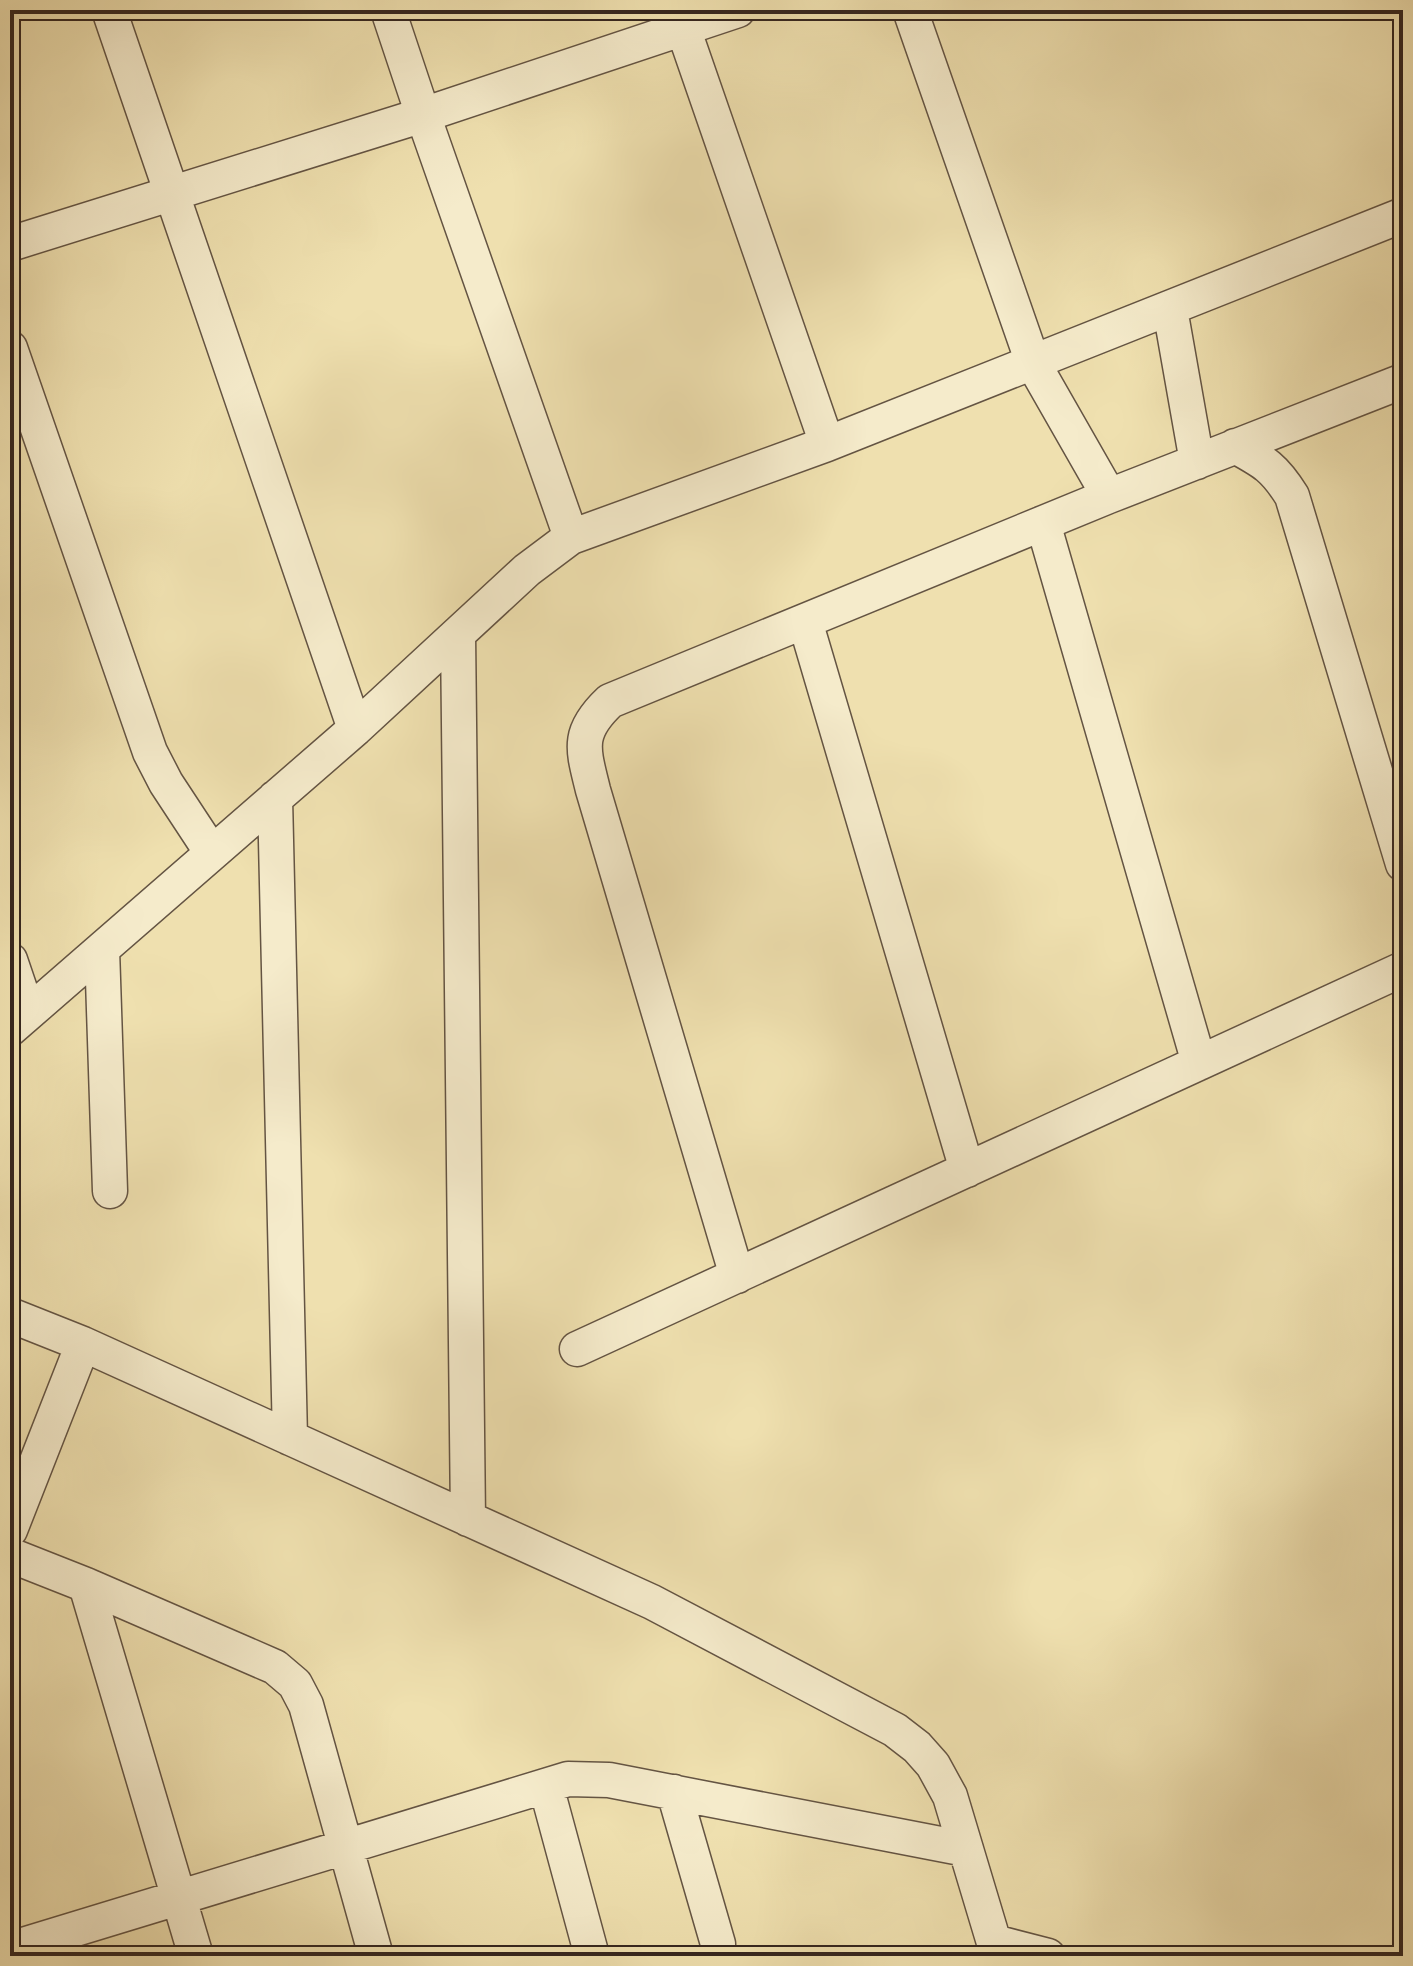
<svg xmlns="http://www.w3.org/2000/svg" width="1413" height="1966" font-family="'Libre Bodoni',serif">
<rect width="100%" height="100%" fill="#efe0af"/>
<filter id="stains"><feTurbulence type="fractalNoise" baseFrequency=".0025" numOctaves="4"/><feColorMatrix values="0 0 0 0 .2 0 0 0 0 .09 0 0 0 0 .02 0 0 0 .5 -.17"/></filter>
<radialGradient id="worn" r=".72"><stop offset=".6" stop-color="#630" stop-opacity="0"/><stop offset="1" stop-color="#630" stop-opacity=".3"/></radialGradient>
<g fill="none" stroke-linecap="round" stroke-linejoin="round">
<defs>
<path id="street" d="M 109,10 L 355,729
M 388,10 L 423,115 L 571,537
M 910,10 L 1033,363 L 1109,496
M 683,28 L 827,444
M 10,244 L 423,115 L 738,10
M 1170,309 L 1197,462
M 10,348 L 150,752 L 166,783 L 212,853
M 1235,446 C 1264,462 1274,467 1292,496 L 1403,864
M 1043,523 L 1199,1063
M 805,621 L 967,1170
M 458,634 L 468,1519
M 275,798 L 290,1438
M 102,949 L 110,1191
M 10,960 L 28,1013
M 10,1029 L 355,729 L 527,570 L 571,537 L 827,444 L 1403,215
M 737,1276 L 593,790 C 583,749 576,733 610,701 L 1109,496 L 1403,381
M 10,1315 L 83,1344 L 652,1602 L 895,1730 L 917,1747 L 933,1765 L 950,1796 L 998,1956
M 577,1349 L 1403,969
M 10,1530 L 83,1344
M 10,1555 L 86,1585 L 275,1667 L 295,1684 L 306,1705 L 376,1956
M 86,1585 L 196,1956
M 546,1786 L 592,1956
M 674,1792 L 718,1944 L 717,1956
M 994,1942 L 1048,1956
M 10,1949 L 568,1779 L 609,1780 L 966,1849"/>
</defs>
<!-- street casing -->
<use href="#street" stroke="#645443" stroke-width="37"/>
<!-- street -->
<use href="#street" stroke="#f5ebcb" stroke-width="34"/>
</g>
<!-- margin -->
<rect width="1413" height="1966" fill="none" stroke="#efe0af" stroke-width="40"/>
<rect x="12" y="12" width="1389" height="1942" fill="none" stroke="#35261f" stroke-width="4"/>
<rect x="20" y="20" width="1373" height="1926" fill="none" stroke="#35261f" stroke-width="2"/>
<rect width="100%" height="100%" filter="url(#stains)"/>
<rect width="100%" height="100%" fill="url(#worn)"/>
</svg>
